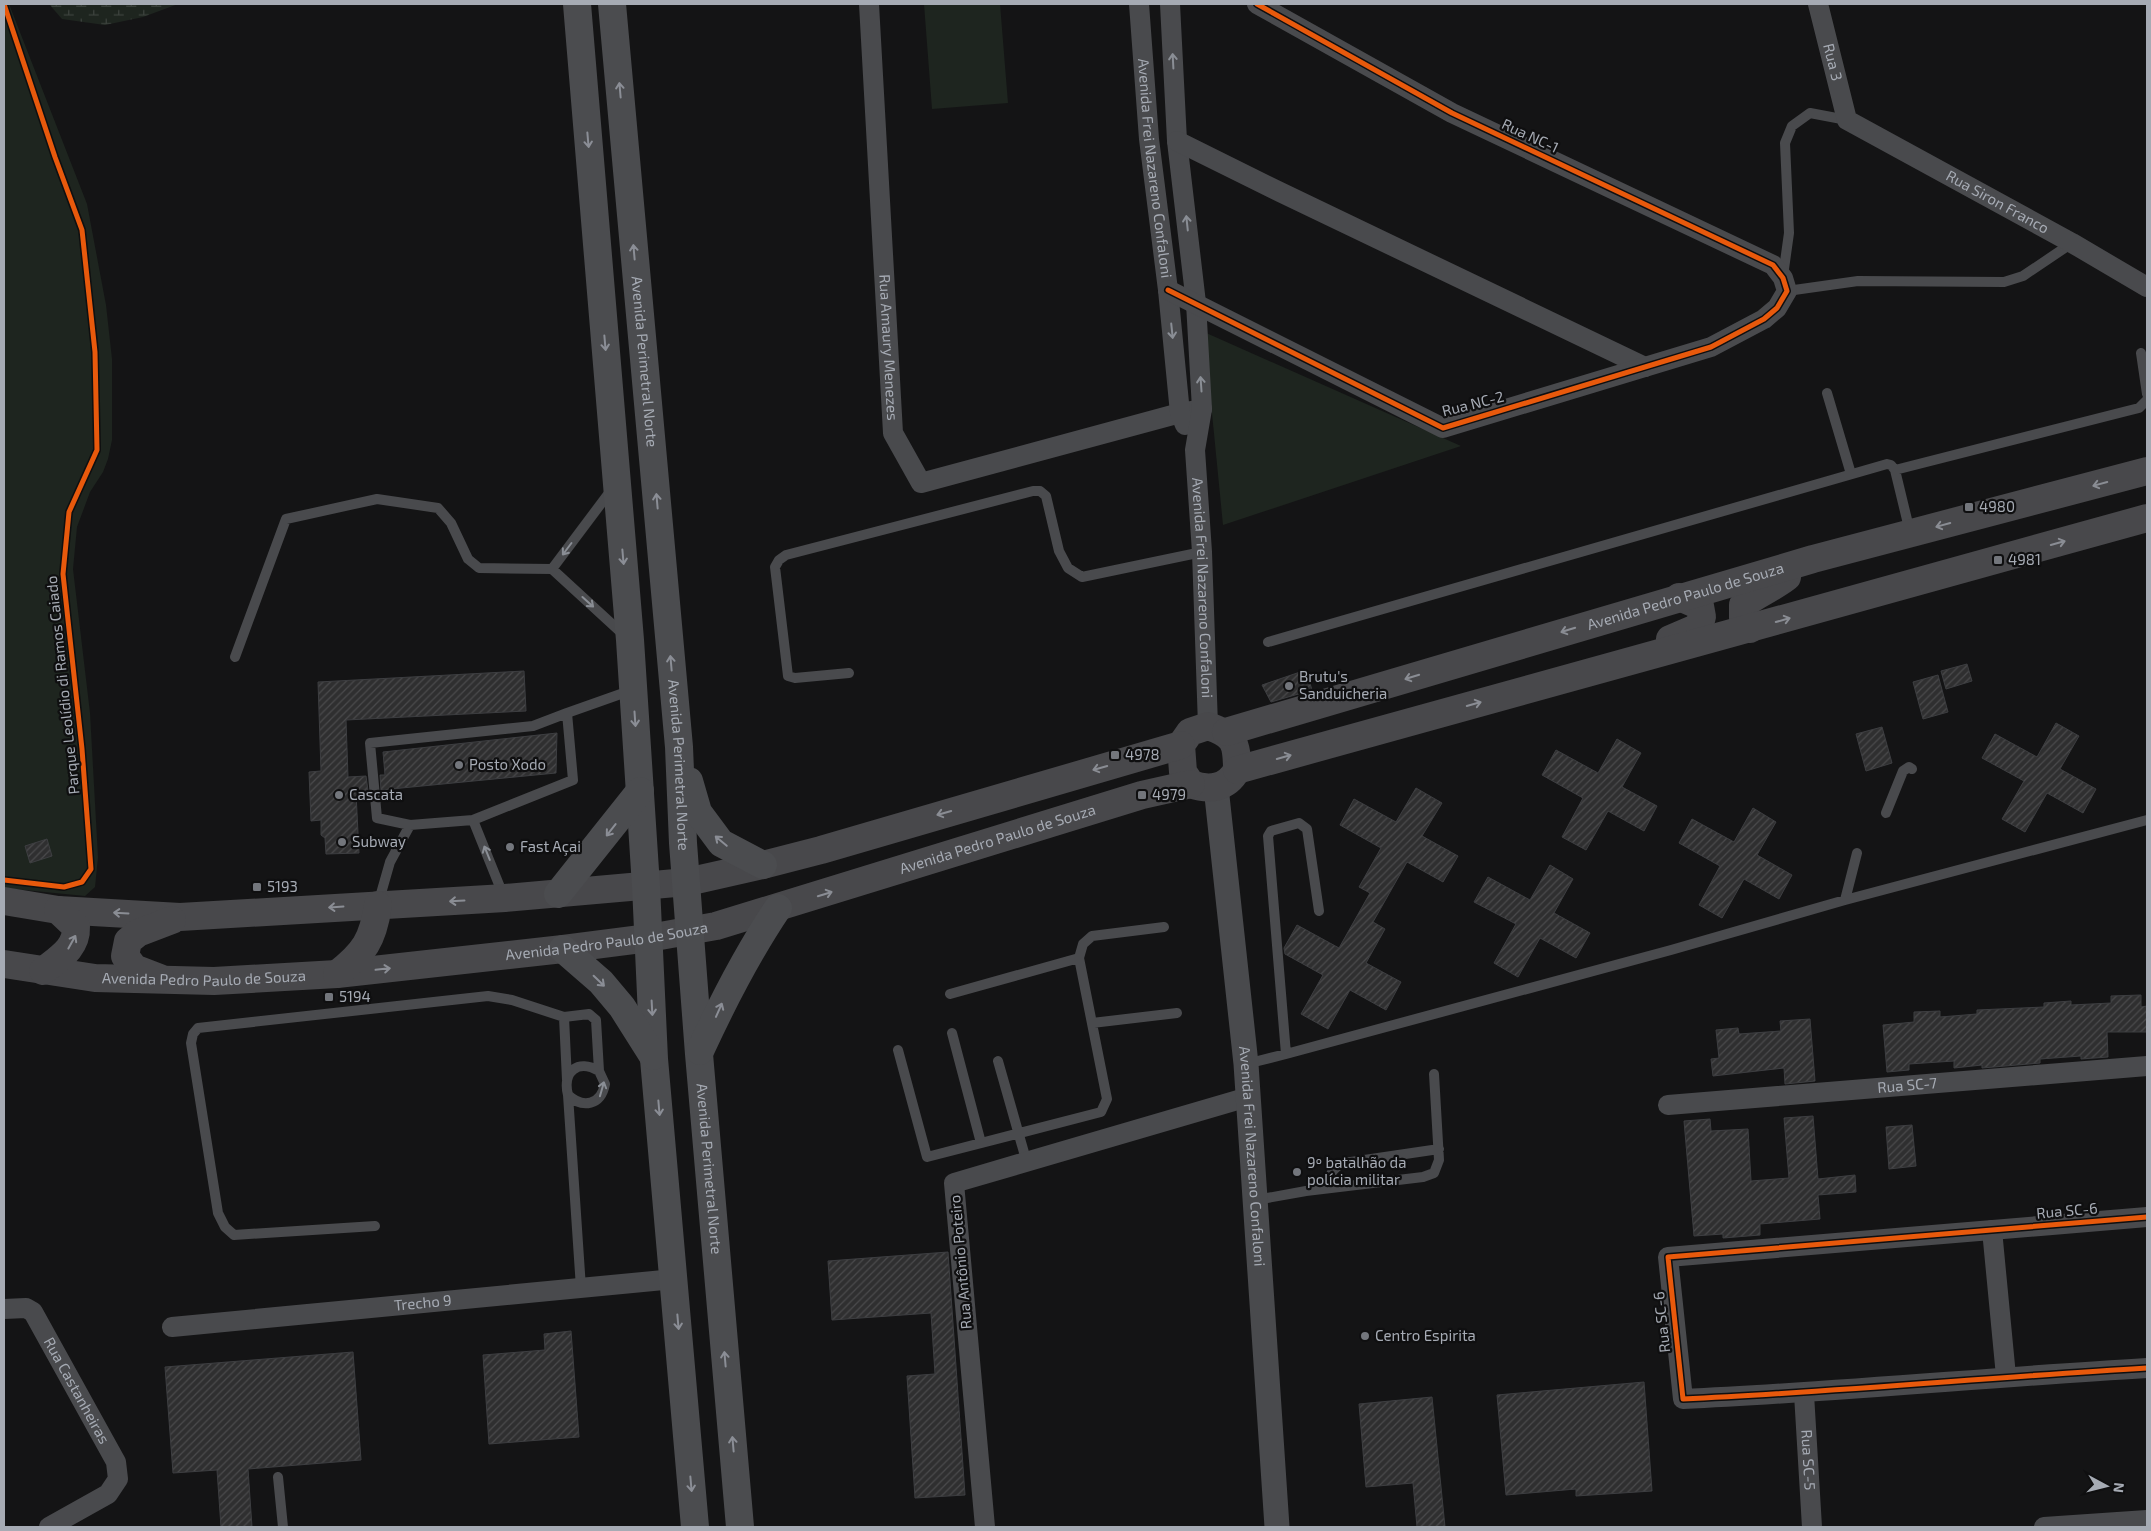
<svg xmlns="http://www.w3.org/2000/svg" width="2151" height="1531" font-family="'Exo 2',sans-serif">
<defs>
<pattern id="wetland-marsh" width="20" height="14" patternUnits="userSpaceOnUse" patternTransform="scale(1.25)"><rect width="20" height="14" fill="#1e251f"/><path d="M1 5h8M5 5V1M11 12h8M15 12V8" fill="none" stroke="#3c423d"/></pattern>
<pattern id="building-hatch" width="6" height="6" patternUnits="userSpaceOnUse" patternTransform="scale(1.25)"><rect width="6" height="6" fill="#2f2f30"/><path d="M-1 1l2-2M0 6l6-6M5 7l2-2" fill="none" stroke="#4a4a4c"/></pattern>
</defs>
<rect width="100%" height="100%" fill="#141415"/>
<!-- wetland -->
<path fill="url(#wetland-marsh)" d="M 49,4 L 178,4 L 143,17 L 105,25 L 62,19 Z"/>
<!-- green -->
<path fill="#1e251f" d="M 4,4 L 9,4 L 87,204 L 106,305 L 112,359 L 112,440 L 108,459 L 103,472 L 90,492 L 77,527 L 73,569 L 90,713 L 98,857 L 95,887 L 85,896 L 4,888 Z
M 924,4 L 1000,4 L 1008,103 L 932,109 Z
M 1204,332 L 1461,446 L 1223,525 Z"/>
<!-- building -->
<path fill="url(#building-hatch)" stroke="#3d3e41" d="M 1967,664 L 1972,681 L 1946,689 L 1941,671 Z
M 1306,670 L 1312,690 L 1271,702 L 1262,685 Z
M 524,671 L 526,711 L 346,720 L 348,777 L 366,776 L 368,791 L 356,793 L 359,853 L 326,854 L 325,838 L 321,835 L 321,820 L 311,821 L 309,772 L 321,771 L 318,682 Z
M 1938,675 L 1948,712 L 1923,719 L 1913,682 Z
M 2056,723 L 2079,736 L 2060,769 L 2096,789 L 2083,813 L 2047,793 L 2025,832 L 2002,819 L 2024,781 L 1982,758 L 1995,734 L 2037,757 Z
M 1882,727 L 1892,763 L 1866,771 L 1856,734 Z
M 557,733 L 556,773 L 381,790 L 380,775 L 385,775 L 383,752 Z
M 1617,739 L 1641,753 L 1622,787 L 1657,806 L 1644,831 L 1608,811 L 1586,850 L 1562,837 L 1583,798 L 1542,775 L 1556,750 L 1598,773 Z
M 1416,788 L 1442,803 L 1422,836 L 1458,856 L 1443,882 L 1407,862 L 1373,922 L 1385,929 L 1366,963 L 1401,982 L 1386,1010 L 1350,990 L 1328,1029 L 1301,1014 L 1323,975 L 1285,954 L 1284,948 L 1297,925 L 1339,948 L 1370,893 L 1359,887 L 1381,848 L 1340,825 L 1354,799 L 1396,822 Z
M 1753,808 L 1776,822 L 1757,855 L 1792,875 L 1779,899 L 1744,879 L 1722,918 L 1699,905 L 1720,866 L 1679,843 L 1692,819 L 1734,842 Z
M 47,839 L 52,856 L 30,863 L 25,846 Z
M 1550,865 L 1573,879 L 1554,913 L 1590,933 L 1576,958 L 1540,938 L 1518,977 L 1494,963 L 1516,924 L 1474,902 L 1488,877 L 1530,900 Z
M 2141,995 L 2141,1007 L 2147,1006 L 2147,1032 L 2107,1032 L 2108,1057 L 2081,1059 L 2081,1056 L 2040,1059 L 2040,1063 L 1982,1068 L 1982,1065 L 1954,1068 L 1954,1061 L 1909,1064 L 1909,1070 L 1887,1072 L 1883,1025 L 1914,1022 L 1914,1012 L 1940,1011 L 1940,1017 L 1977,1014 L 1977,1010 L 2044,1007 L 2044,1003 L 2071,1001 L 2071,1005 L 2111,1003 L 2111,996 Z
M 1810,1019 L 1815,1081 L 1785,1084 L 1784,1068 L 1713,1076 L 1711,1059 L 1719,1058 L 1716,1030 L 1738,1028 L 1739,1034 L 1781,1031 L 1780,1021 Z
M 1813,1116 L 1818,1179 L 1855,1175 L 1856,1192 L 1818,1195 L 1820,1219 L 1760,1224 L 1760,1235 L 1723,1238 L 1723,1234 L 1694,1236 L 1684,1121 L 1710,1119 L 1711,1131 L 1748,1129 L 1751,1181 L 1789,1178 L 1784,1118 Z
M 1912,1125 L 1916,1166 L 1889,1169 L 1886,1127 Z
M 948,1252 L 965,1495 L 915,1498 L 907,1376 L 935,1374 L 931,1313 L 832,1320 L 828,1261 Z
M 571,1331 L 579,1437 L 489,1444 L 483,1355 L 545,1350 L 544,1334 Z
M 353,1352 L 361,1460 L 248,1469 L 252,1527 L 221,1527 L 217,1470 L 173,1473 L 165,1367 Z
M 1644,1382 L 1652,1491 L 1576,1496 L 1576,1489 L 1506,1495 L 1497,1395 Z
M 1432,1397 L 1445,1527 L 1417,1527 L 1413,1483 L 1366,1487 L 1359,1404 Z"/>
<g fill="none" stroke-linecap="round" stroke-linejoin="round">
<!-- service -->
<path stroke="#494a4d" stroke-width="10" d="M 1783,276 L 1789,233 L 1785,143 L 1792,126 L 1810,113 L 1847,120
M 1787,291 L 1858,281 L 2004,282 L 2023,276 L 2072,243
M 2141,353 L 2147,394
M 1827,393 L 1851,474
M 1895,470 L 2127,411 L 2139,408 L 2147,400
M 552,569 L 612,489
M 1268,642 L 1887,464 L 1891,465 L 1895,470 L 1910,532
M 235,657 L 286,519 L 377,499 L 438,508 L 451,523 L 468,559 L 479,568 L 552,569 L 625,636
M 849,673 L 795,678 L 788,676 L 775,567 L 779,560 L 786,555 L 1033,491 L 1040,491 L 1046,496 L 1059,551 L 1068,568 L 1082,577 L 1202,552
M 1886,813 L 1903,771 L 1909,767 L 1912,769
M 473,820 L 573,780 L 567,713 L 632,690
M 504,897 L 473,820 L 410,825 L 377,818 L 370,743 L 533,726 L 567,713
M 1845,900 L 1857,853
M 378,904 L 390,862 L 410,825
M 1319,911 L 1307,829 L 1299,823 L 1271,831 L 1268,836 L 1286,1054 L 1671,950 L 1845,900 L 2147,820
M 1079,958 L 1083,944 L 1092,936 L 1164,927
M 1092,1023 L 1177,1013
M 952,1033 L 981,1143
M 898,1050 L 927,1157 L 1101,1112 L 1107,1099 L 1079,958 L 950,994
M 998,1061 L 1027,1163
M 1246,1064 L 1286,1054
M 567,1080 L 564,1017 L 589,1014 L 596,1020 L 599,1071 L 605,1084 C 601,1105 583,1109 568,1095 C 562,1071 578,1059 599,1071
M 568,1095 L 581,1288
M 1329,1188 C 1329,1176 1331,1168 1344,1163 L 1439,1149
M 1256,1200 L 1306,1191 L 1423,1177 L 1434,1173 L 1439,1160 L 1434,1074
M 375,1226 L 234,1235 L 225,1227 L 218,1213 L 191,1043 L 193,1034 L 198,1028 L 488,996 L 512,1000 L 564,1017
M 278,1477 L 283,1527"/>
<!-- minor -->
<g stroke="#494a4d" stroke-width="20">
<path id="s1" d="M 869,4 L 893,433 L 921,483 L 1180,413 L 1202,409"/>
<path id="s2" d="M 1139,4 L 1149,139 L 1168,290 L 1180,413 L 1185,425"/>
<path id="s3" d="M 1170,4 L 1177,141 L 1196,303 L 1202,409 L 1195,450 L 1202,552 L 1208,726"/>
<path id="s4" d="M 1818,4 L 1847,120 L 2072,243 L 2147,287"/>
<path d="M 1177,141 L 1280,192 L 1645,367"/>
<path d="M 1168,290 L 1443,428 L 1711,347 L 1764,319 L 1777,308 L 1787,291 L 1783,278 L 1773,265 L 1452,113 L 1257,4"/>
<path id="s5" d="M 1668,1105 L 2147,1066"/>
<path d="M 2147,1217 L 1668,1257 L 1683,1399 C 1838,1392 1992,1377 2147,1368"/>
<path d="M 1992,1230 L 2006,1376"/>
<path id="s6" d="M 4,1309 L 26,1308 L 33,1312 L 116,1462 L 118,1479 L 108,1494 L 49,1527"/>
<path id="s7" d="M 172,1327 L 674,1279"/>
<path id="s8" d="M 1804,1394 L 1812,1527"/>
<path d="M 985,1527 L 954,1183 L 1248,1097"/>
<path d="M 2044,1527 L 2147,1520"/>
</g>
<!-- tertiary -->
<path stroke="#494a4d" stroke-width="25" id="s9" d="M 1216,787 L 1246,1064 L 1277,1527"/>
<!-- secondary -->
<g stroke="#48484b" stroke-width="28">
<path d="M 1750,629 L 1743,618 L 1743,605 C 1757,594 1773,588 1787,577"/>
<path d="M 1670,639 L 1698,627 L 1702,617 L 1700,606 L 1679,597"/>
<path d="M 1208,726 C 1234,735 1237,742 1237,770 C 1227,788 1210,791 1191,784 L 1183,772 L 1181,745 L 1190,732 Z"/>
<path id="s10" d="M 1226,732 L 1813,559 L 2147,471"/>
<path d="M 1237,770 L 2147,518"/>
<path d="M 4,901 L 58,910 L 180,917 L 505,898 L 687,882 L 763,865 L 821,850 L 1181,745"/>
<path id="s11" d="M 4,964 L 95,978 L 214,981 L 337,974 L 563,949 L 649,938 L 716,926 L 1142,795 L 1191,784"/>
<path d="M 43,971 C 59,958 77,948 76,927 L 58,910"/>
<path d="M 337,974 C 364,953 373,940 378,905"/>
<path d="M 160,978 L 134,968 L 125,956 L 128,941 L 138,933 L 172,920"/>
</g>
<!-- trunk -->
<g stroke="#4b4c4f" stroke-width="28">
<path d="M 577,4 L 630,640 L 646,886 L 654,1059 L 695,1527"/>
<path id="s12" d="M 612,4 L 679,747 L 683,843 L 699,1054 L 740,1527"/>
<path d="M 689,781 L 698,812 L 721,843 L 763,865"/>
<path d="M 558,894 L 640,791"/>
<path d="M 563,949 L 601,982 L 622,1007 L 653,1056"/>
<path d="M 700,1051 C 723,1001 747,954 778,908"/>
</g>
<defs>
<path id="cycleway" d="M 1168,290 L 1443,428 L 1711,347 L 1764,319 L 1777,308 L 1787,291 L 1783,278 L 1773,265 L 1452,113 L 1257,4
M 4,880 L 64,887 L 82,882 L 91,869 L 82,749 L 63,574 L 69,512 L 97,450 L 95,352 L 82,230 L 55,157 L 4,4
M 2147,1217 L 1668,1257 L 1683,1399 C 1838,1392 1992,1377 2147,1368"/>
</defs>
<!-- cycleway casing -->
<use href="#cycleway" stroke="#0f0f10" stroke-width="8"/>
<!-- cycleway -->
<use href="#cycleway" stroke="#e8590c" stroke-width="5"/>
</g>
<!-- one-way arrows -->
<defs><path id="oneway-shaft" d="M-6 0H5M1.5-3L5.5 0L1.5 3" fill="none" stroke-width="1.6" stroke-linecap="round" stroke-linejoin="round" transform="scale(1.25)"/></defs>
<g stroke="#8a8e95">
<use href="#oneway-shaft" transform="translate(1173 61) rotate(-93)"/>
<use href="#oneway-shaft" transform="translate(1187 223) rotate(-96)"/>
<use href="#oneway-shaft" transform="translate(1172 331) rotate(84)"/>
<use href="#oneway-shaft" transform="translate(1201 384) rotate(-94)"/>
<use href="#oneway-shaft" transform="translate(567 549) rotate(127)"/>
<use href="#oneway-shaft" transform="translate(588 602) rotate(42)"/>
<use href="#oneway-shaft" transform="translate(487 853) rotate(-112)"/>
<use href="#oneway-shaft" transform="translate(602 1089) rotate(-74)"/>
</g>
<g stroke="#8b8e96">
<use href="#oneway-shaft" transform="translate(620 90) rotate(-95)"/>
<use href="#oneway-shaft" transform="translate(588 140) rotate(85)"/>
<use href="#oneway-shaft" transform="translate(634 252) rotate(-95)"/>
<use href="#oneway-shaft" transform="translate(605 343) rotate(85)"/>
<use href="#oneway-shaft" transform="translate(657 501) rotate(-95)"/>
<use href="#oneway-shaft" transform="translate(623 557) rotate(85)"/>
<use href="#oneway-shaft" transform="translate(671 663) rotate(-95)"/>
<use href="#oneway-shaft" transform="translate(635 719) rotate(86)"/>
<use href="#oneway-shaft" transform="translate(611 830) rotate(128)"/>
<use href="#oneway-shaft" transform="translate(721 841) rotate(-140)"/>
<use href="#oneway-shaft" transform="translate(599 981) rotate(44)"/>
<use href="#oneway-shaft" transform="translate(652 1008) rotate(87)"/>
<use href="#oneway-shaft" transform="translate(719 1010) rotate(-66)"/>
<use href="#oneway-shaft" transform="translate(659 1108) rotate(85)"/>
<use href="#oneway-shaft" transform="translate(678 1322) rotate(85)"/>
<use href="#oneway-shaft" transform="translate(725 1359) rotate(-95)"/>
<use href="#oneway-shaft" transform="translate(733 1444) rotate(-95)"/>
<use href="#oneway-shaft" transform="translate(691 1484) rotate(85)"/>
</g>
<g stroke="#8a8d94">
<use href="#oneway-shaft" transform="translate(2100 484) rotate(165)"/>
<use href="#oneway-shaft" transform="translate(1943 525) rotate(165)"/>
<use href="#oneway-shaft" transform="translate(2058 543) rotate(-16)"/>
<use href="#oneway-shaft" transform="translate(1783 620) rotate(-16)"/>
<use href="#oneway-shaft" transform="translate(1568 630) rotate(163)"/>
<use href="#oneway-shaft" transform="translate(1412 677) rotate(163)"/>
<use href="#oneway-shaft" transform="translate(1474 704) rotate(-16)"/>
<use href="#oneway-shaft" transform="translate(1284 757) rotate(-16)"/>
<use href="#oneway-shaft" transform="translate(1100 768) rotate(164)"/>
<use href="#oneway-shaft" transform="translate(944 813) rotate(164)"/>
<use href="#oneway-shaft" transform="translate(825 894) rotate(-17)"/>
<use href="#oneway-shaft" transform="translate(457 901) rotate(177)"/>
<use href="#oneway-shaft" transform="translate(336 907) rotate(176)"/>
<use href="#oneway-shaft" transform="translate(121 913) rotate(-177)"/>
<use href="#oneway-shaft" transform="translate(72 942) rotate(-61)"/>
<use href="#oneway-shaft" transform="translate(383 969) rotate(-6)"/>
</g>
<!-- markers -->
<g fill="#73767c" stroke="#0f0f10" stroke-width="2">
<rect x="1964" y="502" width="10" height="10" rx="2.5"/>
<rect x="1993" y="555" width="10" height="10" rx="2.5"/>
<circle cx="1289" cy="686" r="5"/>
<rect x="1110" y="750" width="10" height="10" rx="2.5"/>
<circle cx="459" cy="765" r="5"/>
<circle cx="339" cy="795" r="5"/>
<rect x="1137" y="790" width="10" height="10" rx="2.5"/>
<circle cx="342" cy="842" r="5"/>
<circle cx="510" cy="847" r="5"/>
<rect x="252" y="882" width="10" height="10" rx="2.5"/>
<rect x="324" y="992" width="10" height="10" rx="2.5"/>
<circle cx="1297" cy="1172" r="5"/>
<circle cx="1365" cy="1336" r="5"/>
</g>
<g text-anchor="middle" stroke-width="4.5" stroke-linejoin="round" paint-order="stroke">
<!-- street labels -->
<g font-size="15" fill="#a6abb4" stroke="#0f0f10">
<text dy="5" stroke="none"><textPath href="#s4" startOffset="60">Rua 3</textPath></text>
<text transform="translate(1530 136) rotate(25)" y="5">Rua NC-1</text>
<text dy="5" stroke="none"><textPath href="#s2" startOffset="165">Avenida Frei Nazareno Confaloni</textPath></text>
<text dy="5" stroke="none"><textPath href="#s4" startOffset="291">Rua Siron Franco</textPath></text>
<text dy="5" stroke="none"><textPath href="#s1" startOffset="344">Rua Amaury Menezes</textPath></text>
<text dy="5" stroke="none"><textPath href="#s12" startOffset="359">Avenida Perimetral Norte</textPath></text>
<text transform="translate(1473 404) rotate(-14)" y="5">Rua NC-2</text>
<text dy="5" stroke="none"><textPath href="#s3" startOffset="586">Avenida Frei Nazareno Confaloni</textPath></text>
<text dy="5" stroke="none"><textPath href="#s10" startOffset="479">Avenida Pedro Paulo de Souza</textPath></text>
<text transform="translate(63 685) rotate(-96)" y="5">Parque Leolídio di Ramos Caiado</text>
<text dy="5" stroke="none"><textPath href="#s12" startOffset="764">Avenida Perimetral Norte</textPath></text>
<text dy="5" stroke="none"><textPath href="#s11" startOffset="1011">Avenida Pedro Paulo de Souza</textPath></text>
<text dy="5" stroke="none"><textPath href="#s11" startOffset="606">Avenida Pedro Paulo de Souza</textPath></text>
<text dy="5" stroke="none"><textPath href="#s11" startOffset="201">Avenida Pedro Paulo de Souza</textPath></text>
<text dy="5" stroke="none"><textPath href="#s5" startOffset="240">Rua SC-7</textPath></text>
<text dy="5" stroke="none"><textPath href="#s9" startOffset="371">Avenida Frei Nazareno Confaloni</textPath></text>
<text dy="5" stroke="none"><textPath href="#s12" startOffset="1169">Avenida Perimetral Norte</textPath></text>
<text transform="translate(2067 1211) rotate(-5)" y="5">Rua SC-6</text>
<text transform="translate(961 1262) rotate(-95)" y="5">Rua Antônio Poteiro</text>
<text dy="5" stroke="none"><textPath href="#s7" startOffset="252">Trecho 9</textPath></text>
<text transform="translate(1662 1322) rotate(-96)" y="5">Rua SC-6</text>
<text dy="5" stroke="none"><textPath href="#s6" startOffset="120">Rua Castanheiras</textPath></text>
<text dy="5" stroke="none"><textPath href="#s8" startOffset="66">Rua SC-5</textPath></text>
</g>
<!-- poi labels -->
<g font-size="15" fill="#a6abb4" stroke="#0f0f10" text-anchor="start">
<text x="1979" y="512">4980</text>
<text x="2008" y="565">4981</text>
<text x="1299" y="682">Brutu's<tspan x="1299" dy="17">Sanduicheria</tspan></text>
<text x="1125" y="760">4978</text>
<text x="469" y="770">Posto Xodo</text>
<text x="349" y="800">Cascata</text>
<text x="1152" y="800">4979</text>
<text x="352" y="847">Subway</text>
<text x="520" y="852">Fast Açai</text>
<text x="267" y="892">5193</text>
<text x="339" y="1002">5194</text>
<text x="1307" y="1168">9º batalhão da<tspan x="1307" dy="17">polícia militar</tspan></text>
<text x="1375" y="1341">Centro Espirita</text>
</g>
</g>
<!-- border -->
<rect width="2151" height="1531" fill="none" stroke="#a6abb4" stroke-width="10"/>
<!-- north arrow -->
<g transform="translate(2106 1486) rotate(97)" stroke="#0f0f10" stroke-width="4" paint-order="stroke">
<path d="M0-4L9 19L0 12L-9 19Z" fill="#a6abb4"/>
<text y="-8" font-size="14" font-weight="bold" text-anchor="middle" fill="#a6abb4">N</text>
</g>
</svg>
